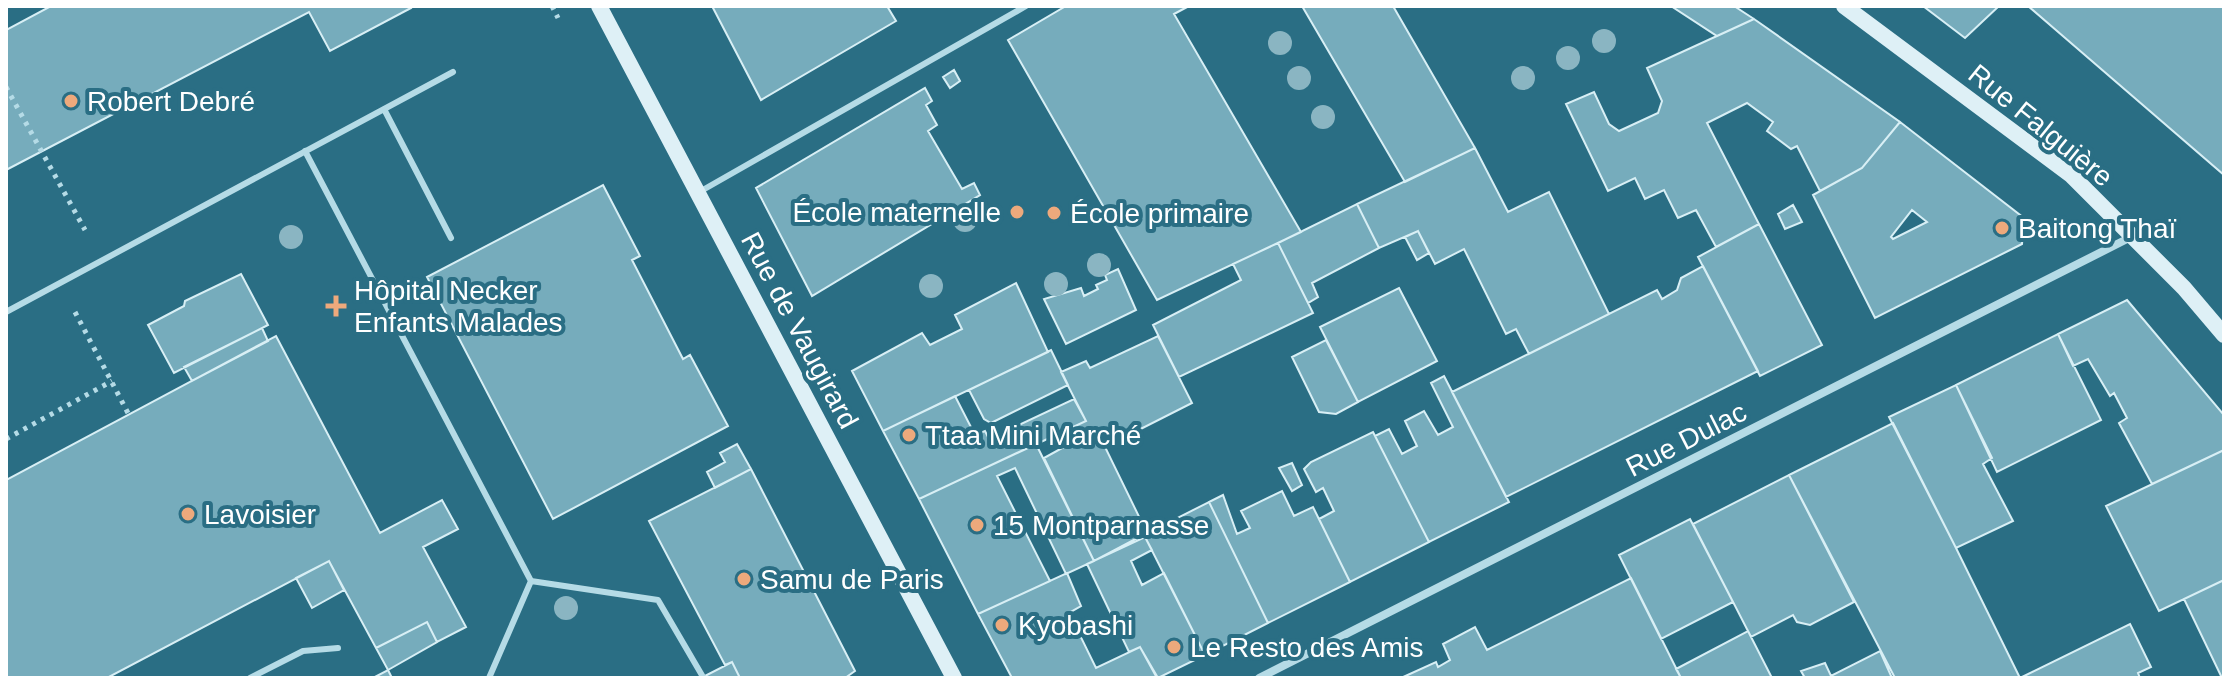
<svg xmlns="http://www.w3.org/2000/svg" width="2230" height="684" font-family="Arial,sans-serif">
<rect width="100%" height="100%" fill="#2a6e84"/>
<!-- building -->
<path fill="#76acbc" stroke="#d8eff5" stroke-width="2" fill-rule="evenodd" d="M 51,6 L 410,6 L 411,8 L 330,51 L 309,12 L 6,170 L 6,30 Z
M 712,6 L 887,6 L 896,21 L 761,100 Z
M 1066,6 L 1189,6 L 1174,14 L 1301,232 L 1157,300 L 1008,40 Z
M 1302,6 L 1393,6 L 1475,148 L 1405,182 Z
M 1671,6 L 1734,6 L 1754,19 L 1717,36 Z
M 1923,6 L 1999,6 L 1965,38 Z
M 2028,6 L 2224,6 L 2224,175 L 2064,37 Z
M 1754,19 L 1900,122 L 1862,168 L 1820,191 L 1797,146 L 1791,149 L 1767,131 L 1773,122 L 1747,103 L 1707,123 L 1759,224 L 1716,247 L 1696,210 L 1678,218 L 1664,190 L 1645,199 L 1635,178 L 1608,191 L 1566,104 L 1594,92 L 1609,124 L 1619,131 L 1658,113 L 1662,101 L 1647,68 Z
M 954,70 L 960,81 L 950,88 L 943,77 Z
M 925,88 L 932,101 L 926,105 L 937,125 L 928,131 L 962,189 L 974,183 L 980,195 L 812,296 L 756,188 Z
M 1900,122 L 2024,218 L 2022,244 L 1875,318 L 1813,195 L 1862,168 ZM 1912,210 L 1927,222 L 1893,239 L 1891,237 Z
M 1475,148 L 1508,212 L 1549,192 L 1609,314 L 1529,354 L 1516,329 L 1506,334 L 1464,249 L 1435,264 L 1418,231 L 1379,248 L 1357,204 Z
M 603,185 L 640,256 L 632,260 L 683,359 L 690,355 L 728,426 L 553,519 L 427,277 Z
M 1357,204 L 1379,248 L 1312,283 L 1318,297 L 1308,303 L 1278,243 Z
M 1793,205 L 1802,222 L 1785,229 L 1778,214 Z
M 1759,224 L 1822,345 L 1760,376 L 1698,257 Z
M 1418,231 L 1429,253 L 1417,260 L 1405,237 Z
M 1278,243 L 1313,313 L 1179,377 L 1153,325 L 1241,280 L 1233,264 Z
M 1703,266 L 1758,371 L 1506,497 L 1452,392 L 1657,290 L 1662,299 L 1677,290 L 1681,278 Z
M 1118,269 L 1136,310 L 1066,344 L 1044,299 L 1081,288 L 1084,296 L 1098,289 L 1096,285 L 1107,280 L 1105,275 Z
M 241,274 L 268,325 L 174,373 L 148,325 L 184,306 L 185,301 Z
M 1016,283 L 1048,352 L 883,431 L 852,371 L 922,333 L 930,345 L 962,329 L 955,315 Z
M 1399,288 L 1437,361 L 1358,402 L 1320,327 Z
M 2127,300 L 2224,415 L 2224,450 L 2152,484 L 2119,423 L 2127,418 L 2114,393 L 2110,396 L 2088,359 L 2073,366 L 2058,334 Z
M 262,328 L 268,341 L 192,381 L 184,367 Z
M 2058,334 L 2101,420 L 1997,472 L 1956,385 Z
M 276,336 L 380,533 L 442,500 L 458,529 L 423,547 L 466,627 L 437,642 L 427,622 L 376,648 L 329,561 L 107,678 L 6,678 L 6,480 Z
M 1158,336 L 1192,403 L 1105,447 L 1147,533 L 1094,561 L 1044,458 L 1064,447 L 1058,434 L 1086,421 L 1061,372 L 1086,361 L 1090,368 Z
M 1326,340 L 1358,402 L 1336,414 L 1319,412 L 1292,357 Z
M 1051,350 L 1068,385 L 991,423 L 984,419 L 969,390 Z
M 1444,376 L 1509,502 L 1429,542 L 1375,436 L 1389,429 L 1402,454 L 1417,446 L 1405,421 L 1424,411 L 1438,435 L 1453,427 L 1431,383 Z
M 1956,385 L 1992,458 L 1983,464 L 2013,521 L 1956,548 L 1889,417 Z
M 955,396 L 975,435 L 985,431 L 989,439 L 1074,399 L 1086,421 L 919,499 L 883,431 Z
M 1893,423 L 1956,548 L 2020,678 L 1895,678 L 1789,475 Z
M 1373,432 L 1429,542 L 1350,582 L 1319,519 L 1334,511 L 1323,488 L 1316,492 L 1304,469 L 1311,462 Z
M 737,444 L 751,469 L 715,488 L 707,472 L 725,462 L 720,453 Z
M 1036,444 L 1094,561 L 1066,574 L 1015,468 L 997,476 L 1050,581 L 978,614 L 919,499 Z
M 2224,450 L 2224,580 L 2159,611 L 2106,506 Z
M 1292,463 L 1302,485 L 1292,491 L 1279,468 Z
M 751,469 L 855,671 L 845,678 L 740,678 L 732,662 L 725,665 L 649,521 Z
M 1789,475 L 1854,602 L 1810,625 L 1797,622 L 1793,615 L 1751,637 L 1693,524 Z
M 1282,491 L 1294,516 L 1313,507 L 1350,582 L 1268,623 L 1209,502 L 1223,495 L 1237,534 L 1250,528 L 1241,511 Z
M 1209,502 L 1268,623 L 1205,655 L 1144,535 Z
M 1690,519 L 1733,602 L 1661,639 L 1619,555 Z
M 1145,537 L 1152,550 L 1131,561 L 1142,585 L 1164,573 L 1205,655 L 1158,678 L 1140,647 L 1129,652 L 1087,564 Z
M 329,561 L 344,590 L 312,608 L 296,578 Z
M 1067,573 L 1081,606 L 1069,613 L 1096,668 L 1140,647 L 1157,678 L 1012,678 L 978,614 Z
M 1631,578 L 1681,678 L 1401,678 L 1436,662 L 1438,667 L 1450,660 L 1443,644 L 1475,627 L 1487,650 Z
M 2224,580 L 2224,678 L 2222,678 L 2184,599 Z
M 427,622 L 437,642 L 388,670 L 376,648 Z
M 2130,624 L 2151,667 L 2138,673 L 2140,678 L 2020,678 Z
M 1748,631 L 1772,678 L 1681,678 L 1676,669 Z
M 1880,651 L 1892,678 L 1805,678 L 1801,671 L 1825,663 L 1831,676 Z
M 732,662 L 740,678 L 701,678 Z
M 388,670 L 392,678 L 373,678 Z"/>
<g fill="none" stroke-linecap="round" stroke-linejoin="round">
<!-- path -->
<path stroke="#b5dbe6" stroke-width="5" stroke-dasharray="4 6" stroke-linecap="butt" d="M 552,6 L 558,18
M 6,87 L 85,230
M 75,312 L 129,415
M 6,439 L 112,381"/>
<!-- lane -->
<path stroke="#b5dbe6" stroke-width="6" d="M 384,109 L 451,238
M 305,151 L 531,581
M 701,191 L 1026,6
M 6,312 L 453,72
M 531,581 L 658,600 L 703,677
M 250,678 L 303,651 L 338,648
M 489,678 L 531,581"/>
<!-- street -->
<path stroke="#b5dbe6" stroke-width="8" d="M 1259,678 L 2131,237"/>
<!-- secondary -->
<path stroke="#def0f6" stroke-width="16" d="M 599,6 L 954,678
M 1844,6 L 2071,175 L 2184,288 L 2224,335"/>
</g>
<!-- trees -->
<g fill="#8ab5c2">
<circle cx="1604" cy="41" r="12"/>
<circle cx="1280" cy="43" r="12"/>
<circle cx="1568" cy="58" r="12"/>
<circle cx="1299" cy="78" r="12"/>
<circle cx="1523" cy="78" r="12"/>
<circle cx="1323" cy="117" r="12"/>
<circle cx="965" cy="220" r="12"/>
<circle cx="291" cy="237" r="12"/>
<circle cx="1099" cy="265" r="12"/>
<circle cx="1056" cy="284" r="12"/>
<circle cx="931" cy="286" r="12"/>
<circle cx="566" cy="608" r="12"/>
</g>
<!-- markers -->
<g fill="#eda97c" stroke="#2a6e84" stroke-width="3">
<circle cx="71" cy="101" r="8"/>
<circle cx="1017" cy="212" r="8"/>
<circle cx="1054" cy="213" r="8"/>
<circle cx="2002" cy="228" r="8"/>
<path d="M332 294h8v8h8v8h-8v8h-8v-8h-8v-8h8z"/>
<circle cx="909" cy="435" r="8"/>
<circle cx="188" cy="514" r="8"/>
<circle cx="977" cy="525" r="8"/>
<circle cx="744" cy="579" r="8"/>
<circle cx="1002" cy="625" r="8"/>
<circle cx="1174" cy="647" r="8"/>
</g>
<g text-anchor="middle" stroke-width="8" stroke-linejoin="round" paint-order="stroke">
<!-- poi labels -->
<g font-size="28" fill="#fff" stroke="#2a6e84" text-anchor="start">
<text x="87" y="111">Robert Debré</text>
<text x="1001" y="222" text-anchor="end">École maternelle</text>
<text x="1070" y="223">École primaire</text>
<text x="2018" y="238">Baitong Thaï</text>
<text x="354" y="300">Hôpital Necker<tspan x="354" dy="32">Enfants Malades</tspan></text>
<text x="925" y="445">Ttaa Mini Marché</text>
<text x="204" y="524">Lavoisier</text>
<text x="993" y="535">15 Montparnasse</text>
<text x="760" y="589">Samu de Paris</text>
<text x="1018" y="635">Kyobashi</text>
<text x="1190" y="657">Le Resto des Amis</text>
</g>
<!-- street labels -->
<g font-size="28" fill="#fff" stroke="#2a6e84">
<text transform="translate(2041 125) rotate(39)" y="10">Rue Falguière</text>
<text transform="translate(800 330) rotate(62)" y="10">Rue de Vaugirard</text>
<text transform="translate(1686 439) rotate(-27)" y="10">Rue Dulac</text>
</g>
</g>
<!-- border -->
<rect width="2230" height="684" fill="none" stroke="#ffffff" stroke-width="16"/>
</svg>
